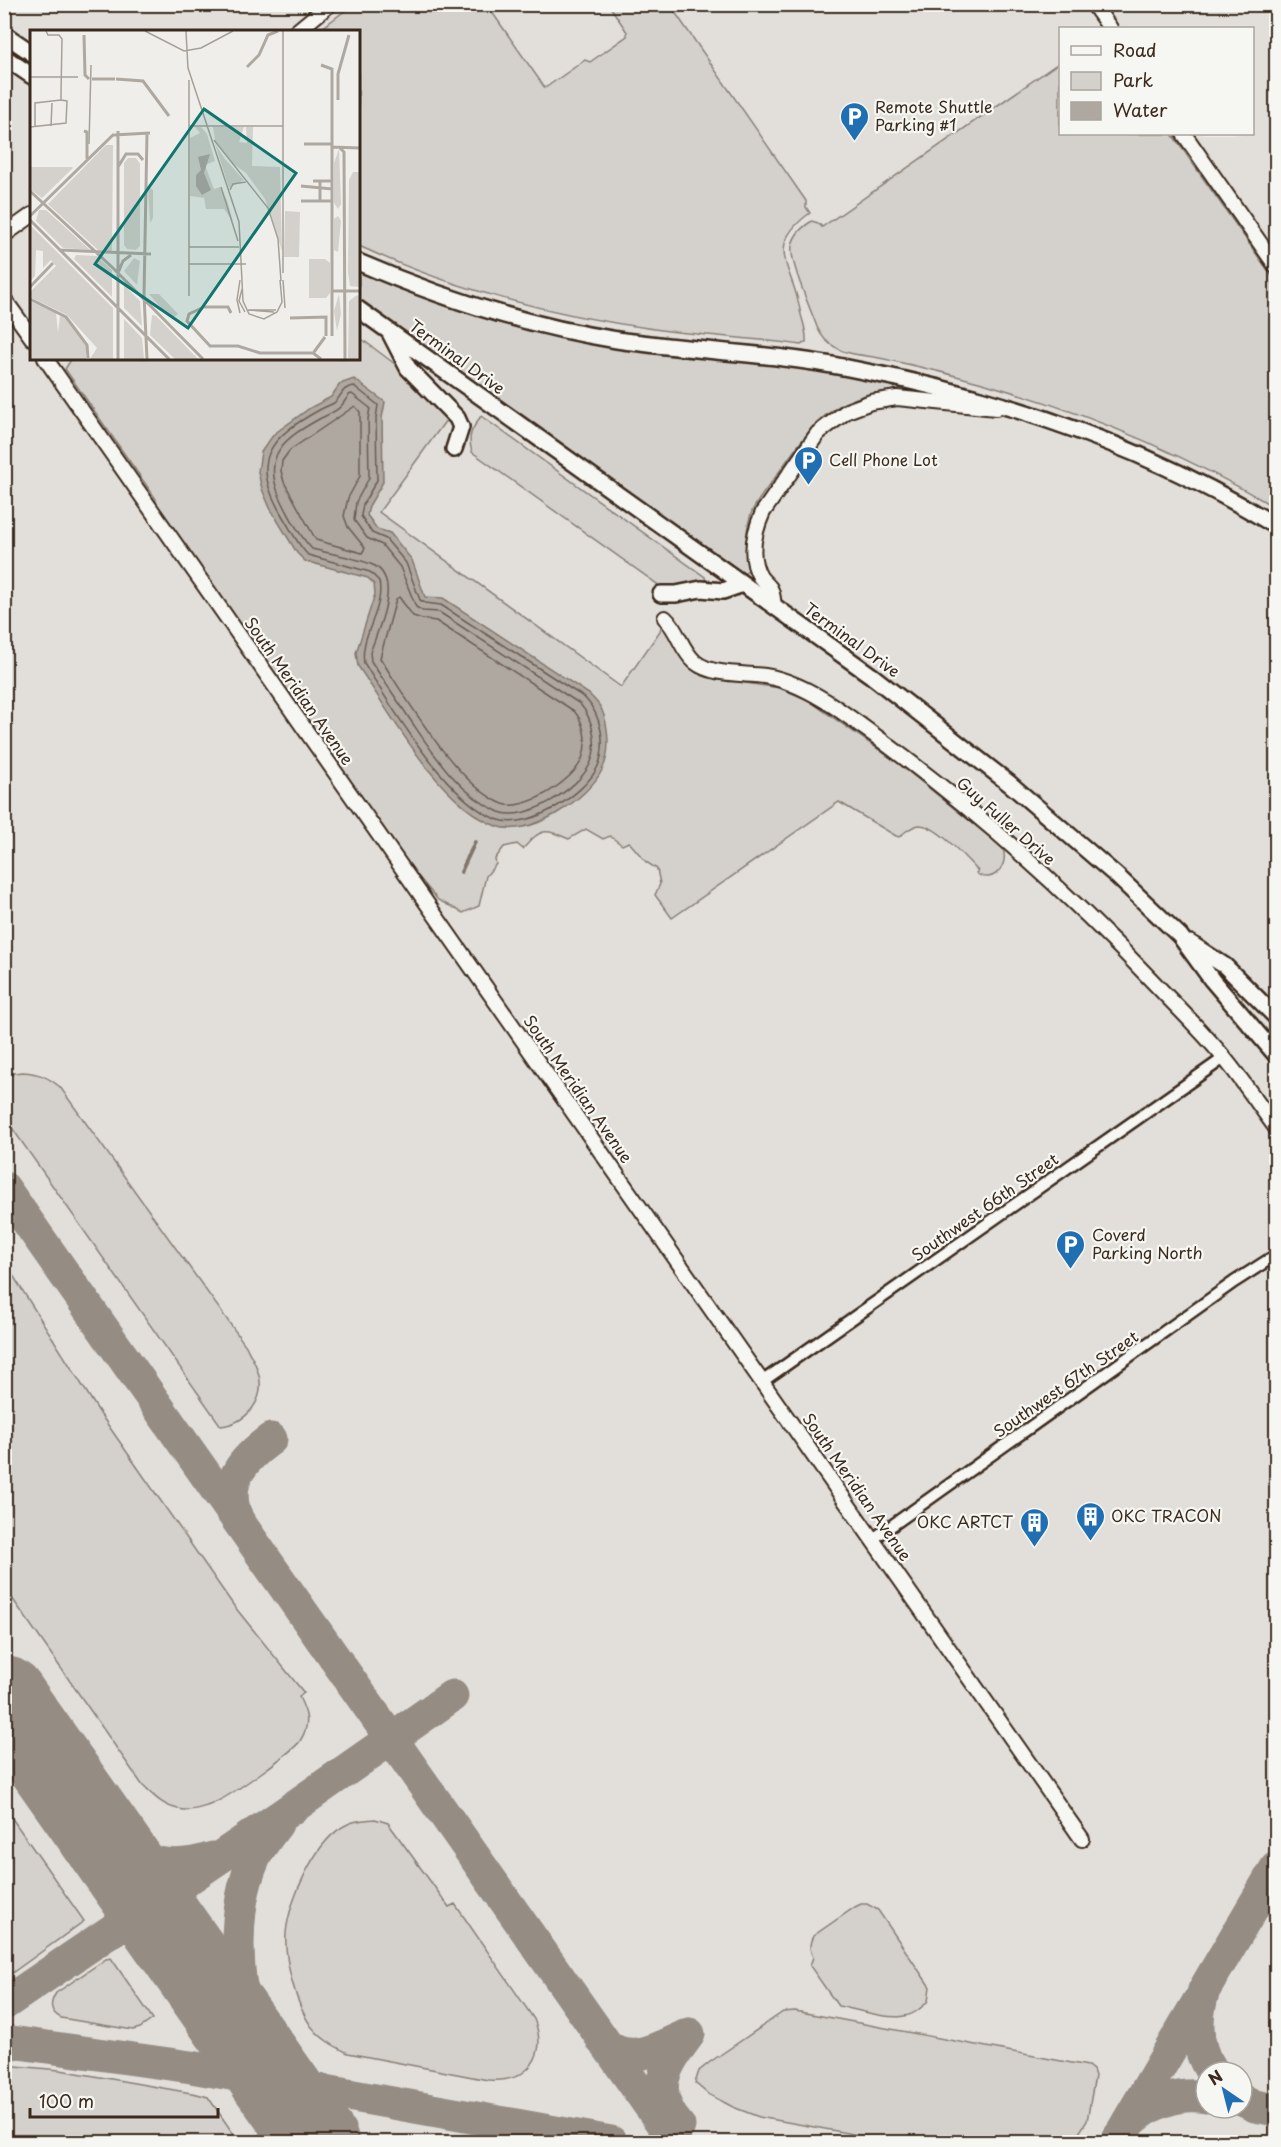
<svg xmlns="http://www.w3.org/2000/svg" width="1281" height="2147" font-family="'Playpen Sans',sans-serif">
<rect width="100%" height="100%" fill="#efeeea"/>
<filter id="ink" filterUnits="userSpaceOnUse"><feTurbulence type="fractalNoise" baseFrequency=".0167" numOctaves="2"/><feDisplacementMap in="SourceGraphic" scale="12" xChannelSelector="R" yChannelSelector="G"/><feConvolveMatrix kernelMatrix="1 2 1 2 8 2 1 2 1" color-interpolation-filters="sRGB"/></filter>
<g filter="url(#ink)">
<!-- built -->
<path fill="#e2dfdb" fill-rule="evenodd" d="M 5,5 L 1276,5 L 1276,2142 L 5,2142 ZM 1060,28 L 1252,28 L 1252,134 L 1060,134 ZM 32,32 L 358,32 L 358,358 L 32,358 ZM 1206,2072 L 1242,2072 L 1242,2108 L 1206,2108 Z"/>
<!-- green -->
<path fill="#d4d1cc" stroke="#887e75" stroke-width="1.5" d="M 354,4 L 487,5 L 545,88 L 585,60 L 590,62 L 627,36 L 627,32 L 609,5 L 670,5 L 806,201 L 806,207 L 810,213 C 763,247 793,267 800,310 C 802,321 807,330 806,342 L 801,345 C 755,338 707,336 661,330 C 557,316 454,290 359,246 L 358,32 L 318,31 Z
M 1060,62 L 1060,134 L 1172,134 L 1276,282 L 1276,508 C 1172,447 1058,401 941,372 C 920,367 899,362 879,358 C 864,355 847,355 835,347 C 827,343 821,336 817,327 C 811,310 789,261 792,246 C 794,234 802,227 812,221 L 818,223 L 822,227 Z
M 359,271 L 416,294 L 487,317 L 637,350 L 801,368 L 895,385 L 894,391 C 833,394 811,426 779,472 C 771,484 755,502 751,514 C 745,531 746,553 749,569 L 742,576 L 359,301 Z
M 359,337 L 403,370 L 449,416 L 379,512 L 621,687 L 660,631 L 662,623 L 667,627 L 687,663 L 697,673 L 731,681 L 780,688 L 808,700 L 899,764 L 1002,847 C 1011,865 992,886 976,873 L 978,871 C 965,858 938,825 919,825 C 911,826 905,832 899,837 L 896,836 L 839,802 L 672,918 L 655,895 L 660,884 L 657,869 L 646,862 L 629,842 L 622,845 L 610,836 L 603,839 L 586,829 L 569,839 C 544,828 541,828 523,849 L 517,844 L 504,847 L 495,859 L 496,864 L 486,876 L 479,906 L 463,913 L 438,900 L 411,868 L 156,503 L 156,499 L 65,369 L 72,358 L 358,358 Z
M 481,416 L 705,577 L 706,582 L 666,589 L 660,586 L 472,452 C 467,435 472,429 481,416 Z
M 23,1072 C 39,1073 48,1077 60,1087 L 246,1346 C 250,1355 256,1363 258,1372 C 267,1399 247,1423 221,1426 L 5,1118 L 5,1078 L 14,1073 Z
M 4,1261 L 101,1415 L 234,1606 L 304,1693 L 299,1697 C 307,1713 311,1724 300,1741 C 294,1751 231,1795 218,1801 C 207,1807 191,1812 178,1809 C 163,1806 154,1796 143,1786 L 5,1588 Z
M 4,1807 L 84,1921 L 5,1978 L 4,1978 Z
M 375,1819 L 388,1823 L 449,1907 L 455,1904 L 534,2019 C 549,2057 527,2083 488,2080 L 348,2053 C 334,2046 321,2039 311,2026 C 296,2005 284,1960 286,1933 C 289,1900 316,1838 348,1824 C 356,1820 366,1820 375,1819 Z
M 861,1904 L 867,1904 L 878,1910 L 930,1987 L 928,2001 C 921,2008 914,2015 904,2016 C 887,2020 855,2009 838,2006 L 810,1966 L 813,1957 C 809,1949 809,1944 813,1936 L 855,1907 Z
M 111,1958 L 153,2019 L 140,2028 L 133,2030 L 61,2018 C 50,2012 49,2004 56,1993 L 106,1959 Z
M 795,2011 L 1088,2066 L 1093,2070 L 1095,2076 L 1087,2121 L 1073,2142 L 897,2142 L 759,2117 L 733,2107 L 708,2094 L 695,2083 L 699,2071 L 710,2062 L 783,2012 Z
M 5,2065 L 60,2070 L 197,2094 L 208,2097 L 239,2142 L 5,2142 Z"/>
<!-- water -->
<path fill="#afa8a1" stroke="#81766d" stroke-width="1.5" d="M 354,379 L 385,402 L 382,418 L 383,482 L 369,506 L 367,515 L 377,529 L 390,533 L 412,560 L 425,597 L 443,598 L 589,694 C 593,698 598,703 601,708 C 609,725 611,753 602,770 C 588,799 529,839 496,826 C 438,803 393,717 358,666 L 356,653 L 375,594 L 374,584 L 368,578 L 305,561 L 297,553 L 270,508 L 262,489 L 258,472 L 261,452 L 274,434 L 310,408 L 331,397 L 340,384 Z"/>
<g fill="none" stroke-linecap="round" stroke-linejoin="round">
<!-- shore -->
<path stroke="#695c52" stroke-width="1.5" d="M 354,386 L 378,405 L 376,418 L 377,480 L 363,504 L 361,516 L 372,533 L 386,539 L 406,563 L 420,600 L 425,603 L 441,605 L 585,698 C 601,715 607,744 598,766 C 586,794 529,830 499,820 C 449,804 392,708 364,663 C 359,635 385,610 379,581 L 370,572 L 308,555 C 297,544 291,530 283,517 C 249,460 268,438 321,409 C 325,407 330,405 334,403 C 343,396 340,388 354,386 Z
M 349,395 L 352,394 L 370,408 L 368,419 L 369,478 L 356,502 L 354,520 L 367,538 L 382,545 L 400,567 L 416,607 L 423,611 L 439,612 L 580,704 C 593,719 599,745 590,764 C 579,788 526,823 499,812 C 458,794 433,753 409,718 C 397,699 383,680 371,661 L 370,653 C 377,631 402,582 375,566 C 363,559 327,553 312,549 C 299,535 288,514 280,497 C 261,454 285,438 321,418 C 327,415 336,412 341,406 C 344,403 346,399 349,395 Z
M 355,406 L 360,412 L 360,476 L 348,498 L 344,516 L 348,527 L 365,548 L 362,553 L 316,540 L 284,482 L 281,471 L 282,461 L 290,450 Z
M 399,597 L 413,616 L 422,619 L 436,621 L 574,711 C 585,723 588,744 582,759 C 574,780 525,812 503,804 C 457,786 407,699 380,658 L 396,599 Z"/>
<!-- stream -->
<path stroke="#81766d" stroke-width="4" d="M 461,872 L 475,842"/>
<!-- taxiway -->
<path stroke="#958c84" stroke-width="33" d="M 4,1188 L 675,2142
M 238,1520 C 221,1483 243,1459 271,1439
M 89,1819 C 130,1855 155,1877 213,1858
M 277,1824 C 269,1835 260,1846 254,1859 C 232,1908 234,1980 252,2031 C 262,2059 277,2083 293,2108
M 4,2004 L 285,1813 L 452,1696
M 602,2040 C 626,2069 660,2047 689,2034
M 4,2041 L 191,2067 L 611,2142
M 1212,2072 C 1195,2047 1195,2018 1204,1990 L 1276,1868
M 1242,2100 L 1255,2106 L 1276,2110
M 1129,2123 C 1150,2103 1178,2092 1206,2097
M 679,2126 C 648,2091 665,2066 689,2034
M 1116,2142 L 1198,2002"/>
<!-- runway -->
<path stroke="#958c84" stroke-width="84" d="M 4,1698 L 317,2142"/>
<defs>
<path id="minor" d="M 763,1381 L 1224,1058
M 873,1539 L 1234,1282 L 1276,1255"/>
<path id="tertiary" d="M 1093,4 L 1110,28
M 296,32 L 330,4
M 1184,134 L 1276,266
M 4,235 L 32,215
M 4,299 L 32,338
M 45,358 L 1082,1839
M 774,606 C 773,601 773,593 770,588 C 767,584 763,581 760,577 C 748,556 754,532 763,512 L 818,433 L 847,411 L 871,402 L 897,398 L 996,408
M 665,618 C 678,630 681,650 695,662 C 712,676 745,673 765,676 C 791,680 814,693 835,707 C 953,789 1062,885 1160,989 C 1182,1012 1205,1034 1225,1059 C 1243,1081 1259,1105 1276,1128"/>
<path id="secondary" d="M 4,34 L 32,53
M 4,57 L 32,76
M 358,262 C 441,298 528,326 617,340 C 694,351 772,353 848,368 C 997,396 1146,446 1276,526
M 358,309 L 872,676 L 1010,784 L 1118,877 L 1180,936 L 1212,980 L 1276,1055
M 390,333 L 408,368 L 457,418 L 461,427 L 454,449
M 661,594 L 676,594 L 701,589 L 723,591 L 743,584
M 1190,943 L 1225,966 L 1276,1017"/>
</defs>
<!-- minor casing -->
<use href="#minor" stroke="#3b2a1e" stroke-width="15"/>
<!-- tertiary casing -->
<use href="#tertiary" stroke="#3b2a1e" stroke-width="18"/>
<!-- secondary casing -->
<use href="#secondary" stroke="#3b2a1e" stroke-width="20"/>
<!-- minor -->
<use href="#minor" stroke="#f6f6f2" stroke-width="10"/>
<!-- tertiary -->
<use href="#tertiary" stroke="#f6f6f2" stroke-width="14"/>
<!-- secondary -->
<use href="#secondary" stroke="#f6f6f2" stroke-width="15"/>
</g>
</g>
<!-- icons -->
<defs>
<symbol id="parking-pin" viewBox="-11 -11 22 30"><path d="M0 17L-7.5 6A9.5 9.5 0 1 1 7.5 6Z" fill="#1f6fb2" stroke="#f6f6f2"/><path d="M-3.5-5.5H1a3.5 3.5 0 0 1 0 7H-1V5.5H-3.5ZM-1-3.4V-.6H.8a1.4 1.4 0 0 0 0-2.8Z" fill="#fff"/></symbol>
<symbol id="building-pin" viewBox="-11 -11 22 30"><path d="M0 17L-7.5 6A9.5 9.5 0 1 1 7.5 6Z" fill="#1f6fb2" stroke="#f6f6f2"/><path d="M-4-6H4V6H1V3H-1V6H-4ZM-2.5-4.3h1.7v1.8h-1.7ZM.8-4.3h1.7v1.8H.8ZM-2.5-1h1.7V.8h-1.7ZM.8-1h1.7V.8H.8Z" fill="#fff"/></symbol>
</defs>
<g fill-rule="evenodd">
<use href="#parking-pin" x="838" y="100" width="33" height="45"/>
<use href="#parking-pin" x="792" y="444" width="33" height="45"/>
<use href="#parking-pin" x="1054" y="1228" width="33" height="45"/>
<use href="#building-pin" x="1074" y="1500" width="33" height="45"/>
<use href="#building-pin" x="1018" y="1506" width="33" height="45"/>
</g>
<g text-anchor="middle" stroke-width="4.5" stroke-linejoin="round" paint-order="stroke">
<!-- poi labels -->
<g font-size="16" fill="#3b2a1e" stroke="#f6f6f2" text-anchor="start">
<text x="875" y="113">Remote Shuttle<tspan x="875" dy="18">Parking #1</tspan></text>
<text x="829" y="466">Cell Phone Lot</text>
<text x="1092" y="1241">Coverd<tspan x="1092" dy="18">Parking North</tspan></text>
<text x="1111" y="1522">OKC TRACON</text>
<text x="1013" y="1528" text-anchor="end">OKC ARTCT</text>
</g>
<!-- street labels -->
<g font-size="16" fill="#3b2a1e" stroke="#f6f6f2">
<text transform="translate(457 357) rotate(36)" y="6">Terminal Drive</text>
<text transform="translate(852 640) rotate(36)" y="6">Terminal Drive</text>
<text transform="translate(299 691) rotate(55)" y="6">South Meridian Avenue</text>
<text transform="translate(1006 821) rotate(41)" y="6">Guy Fuller Drive</text>
<text transform="translate(578 1089) rotate(55)" y="6">South Meridian Avenue</text>
<text transform="translate(985 1207) rotate(-35)" y="6">Southwest 66th Street</text>
<text transform="translate(1066 1384) rotate(-35)" y="6">Southwest 67th Street</text>
<text transform="translate(857 1487) rotate(55)" y="6">South Meridian Avenue</text>
</g>
</g>
<!-- overview -->
<g transform="translate(30 30)">
<rect width="330" height="330" fill="#efeeea"/>
<path d="M 165,97 L 171,97 L 177,104 L 185,131 L 175,135 L 184,159 L 190,157 L 197,170 L 203,192 L 194,179 L 176,179 L 174,168 L 160,166 L 160,108 L 170,103 ZM 183,97 L 214,97 L 209,112 L 217,113 L 216,97 L 223,97 L 222,136 L 250,137 L 252,221 L 235,169 L 216,143 L 202,133 L 185,110 ZM 185,114 L 195,129 L 214,150 L 199,158 ZM 76,115 L 83,115 L 82,222 L 68,220 L 18,174 ZM 309,119 L 311,174 L 308,179 L 304,173 L 304,133 ZM 98,128 L 106,128 L 110,134 L 110,216 L 106,220 L 97,219 L 94,215 L 94,133 ZM 0,137 L 42,137 L 43,138 L 12,168 L 0,159 ZM 323,142 L 330,142 L 329,257 L 320,256 L 318,242 L 319,150 ZM 118,157 L 123,160 L 123,188 L 120,193 ZM 9,180 L 16,180 L 60,220 L 33,218 L 6,191 ZM 255,181 L 270,182 L 269,227 L 254,227 ZM 308,186 L 311,191 L 308,222 L 304,220 L 304,189 ZM 0,195 L 83,278 L 83,329 L 60,329 L 67,318 L 37,285 L 0,267 L 0,262 L 26,236 L 21,230 L 13,238 L 13,221 L 6,220 L 5,246 L 0,251 ZM 46,225 L 67,226 L 82,240 L 82,267 L 44,229 ZM 104,228 L 110,231 L 107,255 L 94,241 ZM 279,229 L 295,229 L 300,233 L 300,263 L 296,268 L 279,268 ZM 94,255 L 110,271 L 112,296 L 94,278 ZM 119,264 L 129,264 L 148,284 L 143,288 L 137,285 ZM 309,264 L 311,284 L 307,301 L 304,281 ZM 327,265 L 330,267 L 330,329 L 318,329 L 319,271 ZM 0,271 L 26,283 L 28,303 L 30,286 L 35,287 L 56,316 L 56,329 L 0,329 ZM 122,285 L 126,286 L 168,329 L 145,329 L 120,305 ZM 94,289 L 112,308 L 114,329 L 94,329 Z" fill="#d4d1cc"/>
<path d="M 180,124 L 174,143 L 181,160 L 172,165 L 166,156 L 166,145 L 171,140 L 168,127 Z" fill="#afa8a1"/>
<path fill="none" stroke="#afa8a1" stroke-width="3" d="M 54,5 L 55,45 L 59,49M 291,35 L 302,39 L 302,306M 217,37 L 229,25 L 238,5 L 248,1M 62,49 L 85,49M 86,49 L 113,51 L 139,86M 308,70 L 308,44 L 319,5M 54,101 L 57,102 L 57,129M 88,101 L 88,329M 117,103 L 114,265 L 117,329M 274,114 L 302,114M 302,117 L 330,118M 309,117 L 314,122 L 315,329M 88,137 L 96,124 L 108,124 L 113,130M 283,151 L 302,151M 290,151 L 290,171M 271,156 L 302,159M 0,161 L 83,238 L 173,329M 271,171 L 302,171M 0,186 L 83,105 L 120,103M 0,190 L 139,329M 30,220 L 121,224M 88,243 L 93,231 L 101,225M 0,257 L 23,233M 302,261 L 330,261M 0,269 L 36,287 L 57,315 L 58,328M 201,283 L 198,277 L 174,277 L 159,284 L 157,291 L 180,316 L 208,316 L 230,323 L 283,323 L 291,329M 260,288 L 296,287 L 296,306M 284,322 L 295,307"/>
<path fill="none" stroke="#a7a098" stroke-width="1.5" d="M 115,1 L 154,21 L 171,18 L 203,1M 156,1 L 158,39M 158,38 L 209,192 L 213,271 L 219,284 L 234,289 L 247,282 L 252,272 L 250,250M 0,47 L 48,47M 159,50 L 159,96M 21,96 L 22,73M 194,96 L 253,96M 0,97 L 36,93 L 37,71 L 31,70 L 31,63 L 32,9 L 29,5 L 18,5 L 16,1M 5,97 L 5,73 L 31,70M 184,110 L 238,178 L 248,209 L 251,251M 59,114 L 61,35M 191,157 L 208,211M 200,160 L 203,154 L 216,152M 159,217 L 209,217M 159,234 L 216,234M 253,243 L 253,1M 253,250 L 255,278M 212,259 L 209,271 L 215,282M 159,266 L 159,96 L 194,96M 218,280 L 244,282M 220,280 L 246,280M 210,283 L 207,270 L 210,250"/>
<path fill="#0f766e" fill-opacity="0.15" stroke="#0f766e" stroke-width="3" d="M 174,79 L 266,143 L 158,298 L 65,234 Z"/>
<rect width="330" height="330" fill="none" stroke="#3b2a1e" stroke-width="3"/>
</g>
<!-- margin -->
<rect width="1281" height="2147" fill="none" stroke="#f6f6f2" stroke-width="24"/>
<rect x="12" y="12" width="1257" height="2123" fill="none" stroke="#3b2a1e" stroke-width="2" filter="url(#ink)"/>
<!-- legend -->
<rect x="1059" y="27" width="195" height="108" fill="#f6f6f2" stroke="#aba49d" stroke-width="1.5"/>
<rect x="1071" y="46" width="30" height="9" fill="#f6f6f2" stroke="#aba49d" stroke-width="1.5"/>
<text x="1113" y="57" font-size="18" fill="#3b2a1e">Road</text>
<rect x="1071" y="72" width="30" height="18" fill="#d4d1cc" stroke="#aba49d" stroke-width="1.5"/>
<text x="1113" y="87" font-size="18" fill="#3b2a1e">Park</text>
<rect x="1071" y="102" width="30" height="18" fill="#afa8a1" stroke="#aba49d" stroke-width="1.5"/>
<text x="1113" y="117" font-size="18" fill="#3b2a1e">Water</text>
<!-- north arrow -->
<g transform="translate(1224 2090) rotate(325)"><circle r="28" fill="#f6f6f2" stroke="#aba49d" stroke-width="1.5"/>
<path d="M0-4.5L10 22L0 15L-10 22Z" fill="#1f6fb2"/>
<text y="-9" font-size="16" font-weight="bold" text-anchor="middle" fill="#3b2a1e">N</text>
</g>
<!-- scale -->
<path d="M30 2108v9h188v-9" fill="none" stroke="#3b2a1e" stroke-width="3"/>
<text x="39" y="2108" font-size="18" fill="#3b2a1e" stroke="#f6f6f2" stroke-width="4.5" paint-order="stroke">100 m</text>
</svg>
